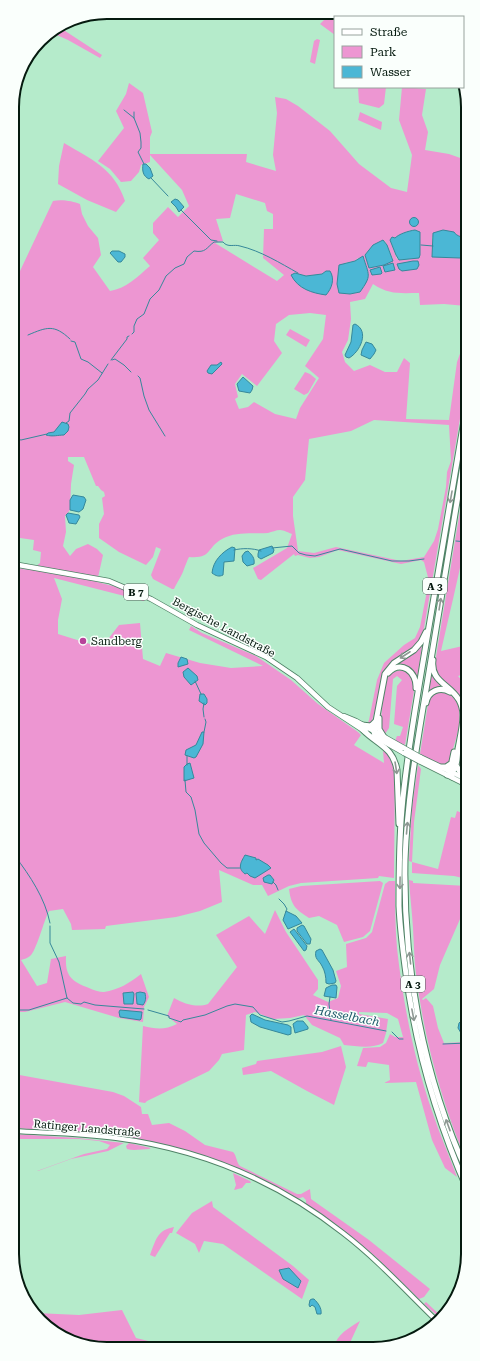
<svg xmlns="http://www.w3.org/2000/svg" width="480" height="1361" font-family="'Roboto Serif',serif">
<rect width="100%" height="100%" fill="#b5ebcb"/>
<!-- green -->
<path fill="#ed96d2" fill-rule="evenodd" d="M 331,13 L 391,14 L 397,17 L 335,17 L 335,35 L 320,24 Z
M 59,27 L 102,55 L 100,58 L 68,40 L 50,32 Z
M 317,39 L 320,40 L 315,64 L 310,62 L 314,41 Z
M 129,83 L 143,93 L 152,132 L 150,137 L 150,154 L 247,154 L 246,162 L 276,171 L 273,155 L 277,113 L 275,97 L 286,99 L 298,106 L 330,131 L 359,164 L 391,188 L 407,192 L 412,155 L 399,120 L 402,87 L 426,89 L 422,115 L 428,132 L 425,150 L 449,154 L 466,160 L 466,241 C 459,232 442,237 432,237 L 432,256 L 460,258 L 462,257 L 466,243 L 466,306 L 444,304 L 420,305 L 419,293 C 401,293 389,295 373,284 L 365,299 L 350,302 L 351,319 L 348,340 L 342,352 L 345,362 L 354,371 L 370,365 L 385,372 L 397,372 L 404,358 L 410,363 L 406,419 L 449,420 L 457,362 L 466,337 L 467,378 L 424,628 L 421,637 L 412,649 L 397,658 L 387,668 L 371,724 L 367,725 L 369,720 L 377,680 L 384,663 L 404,645 L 415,638 L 420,627 L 426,596 L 430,585 L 424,562 L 421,560 L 401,564 L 338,550 L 319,557 L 310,558 L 298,555 L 295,556 L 294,554 L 261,580 L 258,579 L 253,568 L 287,548 L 292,534 C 289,533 284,530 280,530 C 276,530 272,532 268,533 C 253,534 236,531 222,539 C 206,548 212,559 189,557 C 187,561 186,564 184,569 C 182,576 177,582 174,589 L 172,589 L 153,579 L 151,575 L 161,549 L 156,547 L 153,557 L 146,565 L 119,552 L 99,538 L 99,524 L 104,514 L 102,498 L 105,496 L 104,492 L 101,490 L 98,486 L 96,486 L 84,457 L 68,457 L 68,461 L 74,465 L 71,484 L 70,510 L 65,516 L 66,532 L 63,546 L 70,556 L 76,549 L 88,544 L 97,549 L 103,555 L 97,582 L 117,587 L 144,599 L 144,601 L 54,578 L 62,599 L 58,620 L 58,634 L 90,644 L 105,643 L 119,625 L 140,623 L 143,659 L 160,666 L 166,653 L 200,663 L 231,668 L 263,666 L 189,630 L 191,626 L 202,633 L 256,656 L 291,680 L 318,704 L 358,732 L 361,735 L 354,745 L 384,763 L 383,751 L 386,753 L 395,764 L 394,878 L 379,876 L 378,878 L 301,883 L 289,886 L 268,896 L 262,885 L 253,885 L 219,870 L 222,902 L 200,911 L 176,917 L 106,926 L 105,929 L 72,930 L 71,924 L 63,909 L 49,911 C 44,920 36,952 30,956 C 28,958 24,959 21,960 L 37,986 L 47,983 L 51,959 L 66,956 C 65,976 71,981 89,988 C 93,990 99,992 104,992 C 118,990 130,983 141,974 L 149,997 L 144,1007 L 143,1022 L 119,1018 L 65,1002 L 25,1012 L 14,1012 L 13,568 L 31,570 L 13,567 L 13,566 L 33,569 L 40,563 L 41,552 L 33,550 L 34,540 L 13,537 L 12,288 L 53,201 C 61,199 73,201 80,204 L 82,214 L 88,226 L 98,238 L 101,255 L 93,267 L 110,291 C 127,288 137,277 150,266 L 143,258 L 159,240 L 153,233 L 153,223 L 168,207 L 178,217 L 189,206 L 182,190 L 150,155 L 150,162 L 141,165 L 139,172 L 131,181 L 121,182 L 110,169 L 98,161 L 124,128 L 116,111 L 126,94 ZM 236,194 L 265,203 L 267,211 L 273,214 L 273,229 L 264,229 L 263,258 L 284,275 L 277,281 L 215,243 L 223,241 L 216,219 L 230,218 ZM 415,230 L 420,232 L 420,255 C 414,259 404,261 397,259 L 390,240 L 409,231 ZM 385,241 L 393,259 L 391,262 L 370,268 L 365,255 L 373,245 ZM 358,258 L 363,287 L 360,292 L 350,294 L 339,293 L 337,284 L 345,263 L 355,261 ZM 326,271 L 330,271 L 332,275 L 302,288 L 291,275 L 295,273 L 306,276 L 322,274 ZM 310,313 L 326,315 L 323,339 L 305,366 L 319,378 L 300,408 L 296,419 L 275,414 L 254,402 L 248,407 L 239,409 L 235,399 L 238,397 L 235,384 L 242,374 L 257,386 L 282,353 L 274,341 L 276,324 L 289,315 ZM 374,420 L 449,425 L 451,461 L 447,472 L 446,487 L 438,529 L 434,541 L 424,557 L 401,561 L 336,547 L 314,553 L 298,551 L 293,516 L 293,497 L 305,480 L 309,439 L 351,431 Z
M 358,87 L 386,87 L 384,104 L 379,108 L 359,103 Z
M 360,112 L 382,122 L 381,130 L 358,120 Z
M 64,143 C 92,160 114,168 125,201 L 116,212 L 87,200 L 58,184 L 59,166 Z
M 290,329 L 310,340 L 306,347 L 286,335 Z
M 305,372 L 310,374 L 316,379 L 308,393 L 304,395 L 294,389 Z
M 467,468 L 467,543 L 465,543 C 458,580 449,615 441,651 L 467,645 L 467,673 L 458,676 L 464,683 L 467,690 L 467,721 L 462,753 L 463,761 L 467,768 L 467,778 L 458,769 L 463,707 L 436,673 L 435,663 Z
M 423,640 L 417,679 C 410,665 406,666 392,668 Z
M 432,669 L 446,688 L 428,694 Z
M 402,670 L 410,674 L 415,685 L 405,745 L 395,741 L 397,736 L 400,736 L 403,727 L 394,724 L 397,686 L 402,680 L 397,676 L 393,679 L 389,728 L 385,734 L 380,729 L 384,689 L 388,675 L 397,671 Z
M 442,691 C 473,701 455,740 449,762 C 442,770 428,758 420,754 L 429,698 L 434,693 Z
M 418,765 L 421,769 L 414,822 L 412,862 L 438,869 L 451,817 L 455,818 L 457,811 L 467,815 L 467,879 L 454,876 L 412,873 L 412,862 L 409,861 L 412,808 Z
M 409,880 L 413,881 L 413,883 L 467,886 L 467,903 L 440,965 L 434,989 L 422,999 L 423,1000 L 426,998 L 433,1006 L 438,1028 L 444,1043 L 467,1042 L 468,1165 C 442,1104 424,1039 416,974 C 414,959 414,944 413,928 C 412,912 410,896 409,880 Z
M 380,881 L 383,883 L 370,931 L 363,937 L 344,942 L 337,925 L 319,916 L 309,918 C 295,909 291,905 289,889 L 301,886 Z
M 389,881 L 395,881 C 395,903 395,926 397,948 C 403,1003 414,1059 432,1111 C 439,1133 449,1155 457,1177 L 445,1168 L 432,1140 L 416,1082 L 384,1083 L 390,1080 L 389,1065 L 368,1062 L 366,1067 L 357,1066 L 363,1048 L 380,1047 L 386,1043 L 390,1034 L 395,1037 L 403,1037 L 398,1019 L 387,1013 L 359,1012 L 359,1014 L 388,1019 L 386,1033 L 383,1043 C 372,1049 356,1046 344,1045 L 340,1038 L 312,1025 L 304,1015 L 290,1018 L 273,1019 L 255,1012 L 246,1015 L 244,1050 L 222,1054 L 219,1060 L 209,1071 L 147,1101 L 145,1103 L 139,1102 L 143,1026 C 156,1029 165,1030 177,1024 L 167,1016 L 174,998 C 184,1004 197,1008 208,1004 L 237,967 L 216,935 L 249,916 L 265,934 L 275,910 L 286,932 L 318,980 L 318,989 L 313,995 L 328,1002 L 338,998 L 341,986 L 336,971 L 347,967 L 346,944 L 366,938 L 372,932 L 385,884 Z
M 341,1046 L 346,1067 L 334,1105 L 307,1091 L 271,1071 L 243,1075 L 242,1068 L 256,1064 L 257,1061 L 322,1052 Z
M 14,1074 L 113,1092 L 124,1096 L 141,1107 L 142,1114 L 148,1114 L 152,1125 L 169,1123 L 185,1131 L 205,1145 L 233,1152 C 237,1156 236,1162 240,1166 L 297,1194 L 301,1194 L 310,1189 L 311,1199 L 369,1240 L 430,1289 L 424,1297 L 419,1299 L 376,1257 L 337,1225 L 306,1205 L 306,1200 L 303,1197 L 297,1199 C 208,1142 116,1134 14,1128 Z
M 14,1134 L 78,1138 L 124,1143 L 108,1151 L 71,1159 L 38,1171 L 37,1171 L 84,1154 L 107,1149 L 110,1145 L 99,1141 L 79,1139 L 19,1139 L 14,1138 Z
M 129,1143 L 151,1148 L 149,1149 C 142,1149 134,1151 127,1149 L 126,1146 Z
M 233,1173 L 250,1181 L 251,1183 L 246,1183 L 242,1188 L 234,1190 L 236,1185 Z
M 212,1201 L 213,1207 L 293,1266 L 309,1280 L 302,1299 L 223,1244 L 204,1241 L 199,1253 L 195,1244 L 176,1233 L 192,1213 Z
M 174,1227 L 172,1233 L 170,1233 L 155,1257 L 150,1255 C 156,1240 157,1230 174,1227 Z
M 426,1302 L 443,1318 L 441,1319 L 424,1304 Z
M 122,1310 L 136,1338 L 173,1347 L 89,1347 L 41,1322 L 41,1320 L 40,1320 L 36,1313 L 79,1315 Z
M 360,1321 L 348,1347 L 334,1347 C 337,1334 349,1328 360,1321 Z"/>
<!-- water -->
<path fill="#4bb7d5" stroke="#36889a" d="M 143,164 L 146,164 L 150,168 L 153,176 L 149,179 C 143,176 142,171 143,164 Z
M 175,199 L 178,200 L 184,207 L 179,212 L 176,207 L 171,202 Z
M409.5 222a4.5 4.5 0 1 1 9 0a4.5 4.5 0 1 1-9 0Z
M 415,230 L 420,232 L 420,255 L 419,258 L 399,260 L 396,255 L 390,240 L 392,237 L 395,238 C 399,234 408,231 415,230 Z
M 443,230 L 454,232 C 457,237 463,236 466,241 L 462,257 L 460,258 L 432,257 L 433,233 Z
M 383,240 L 387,245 L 393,261 L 384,265 L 369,268 L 365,255 L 373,245 Z
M 112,251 L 119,251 L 125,254 L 125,257 L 121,262 L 118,262 L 110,253 Z
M 363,256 C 369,276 372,275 360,292 L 350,294 L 339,293 L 337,284 L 339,265 L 355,261 Z
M 413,261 L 418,261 L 419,265 L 417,269 L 402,271 L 399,269 L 397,264 Z
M 393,263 L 395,270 L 385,272 L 383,266 Z
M 380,267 L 382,273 L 381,274 L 372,275 L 370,270 Z
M 326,271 L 330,271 C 335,279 332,288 326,295 C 312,293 298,289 291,275 L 295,273 L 306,276 L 322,274 Z
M 355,324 C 370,331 360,352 349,358 L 346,357 L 345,355 L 351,342 L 353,325 Z
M 366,342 L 372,344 L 376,350 L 374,354 L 370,359 L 361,355 L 362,350 Z
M 221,362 L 222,364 L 212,374 L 208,373 L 207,371 L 211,365 L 217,365 Z
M 243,377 L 253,386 L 252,390 L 250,393 L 239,391 L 237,384 Z
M 62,422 L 68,424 L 69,427 L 68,431 L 64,435 C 58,435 53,437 46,435 L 48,433 L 54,432 Z
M 73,495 L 84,497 L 86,500 L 83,509 L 79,512 L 70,510 L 70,500 Z
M 68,513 L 79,515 L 80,517 L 76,524 L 69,523 L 66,515 Z
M 272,546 L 274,550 L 273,553 L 261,559 L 258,557 L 258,554 L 259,550 Z
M 232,547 L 235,548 L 234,561 L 224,562 L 223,575 C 219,577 216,576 212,573 C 213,561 222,552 232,547 Z
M 248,551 C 252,555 255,558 254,564 L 247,566 L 243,562 L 242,556 L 245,552 Z
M 181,657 L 187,659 L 188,664 L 178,667 L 178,663 Z
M 188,668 L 197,676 L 198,680 L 191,685 L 184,677 L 183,672 Z
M 200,694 L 204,694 L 207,699 L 207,703 L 205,705 L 199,701 Z
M 202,732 L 204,732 L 203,744 L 196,757 L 194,758 L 185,755 L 186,750 L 196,745 Z
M 190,763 L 194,778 L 184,781 L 184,767 L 187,764 Z
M 245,855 L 256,858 L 256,860 L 258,859 L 268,865 L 271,868 L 255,878 L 250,876 L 247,873 L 245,874 C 237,868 241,862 245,855 Z
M 268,875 L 270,875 L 274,880 L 272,884 L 264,882 L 263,878 Z
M 286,911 L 296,916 L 302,923 L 288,929 L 283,920 Z
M 302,925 L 304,926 L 311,939 L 310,944 L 307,944 L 297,931 L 297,928 Z
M 294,929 L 307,946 L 306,950 L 304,951 L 290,932 Z
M 320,949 L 322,950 L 333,970 L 336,981 L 335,983 L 329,984 L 326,983 C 326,977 325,971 322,966 C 319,960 314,959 316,951 Z
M 332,985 L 336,985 L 337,987 L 336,998 L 324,996 L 326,988 Z
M 133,992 L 134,994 L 133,1004 L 124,1004 L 123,993 Z
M 140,992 L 145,993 C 146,998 146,1001 143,1005 L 137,1004 L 136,993 Z
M 120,1010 L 142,1012 L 141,1019 L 140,1020 L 120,1017 L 119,1012 Z
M 252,1014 L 265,1020 L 288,1025 L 291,1027 L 291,1034 L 288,1035 L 260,1027 L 251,1022 L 250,1016 Z
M 297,1021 L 303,1021 L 308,1027 L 308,1029 L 295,1033 L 293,1024 Z
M 461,1021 L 467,1022 L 467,1036 L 461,1033 L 458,1028 L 459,1023 Z
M 289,1268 L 301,1281 L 298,1288 L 283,1279 L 279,1270 Z
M 312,1299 L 314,1299 C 318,1303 322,1308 321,1314 L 317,1314 L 315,1307 L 312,1305 L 310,1307 L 309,1305 L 310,1300 Z"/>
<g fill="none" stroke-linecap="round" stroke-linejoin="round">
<!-- stream -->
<path stroke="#36889a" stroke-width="1" d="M 124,110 L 134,118 L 140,133 L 141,142 L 141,148 L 138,152 L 144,164
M 134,112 L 134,118
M 151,178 L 168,196
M 181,210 L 211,240 L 217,241
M 421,245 L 433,246
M 132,334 L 134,332 L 134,326 L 137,319 L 144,314 L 150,299 L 159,290 L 166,276 L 175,268 L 184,264 L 187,257 L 194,251 C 206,253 206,248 214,242 L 223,242 C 228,248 234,244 240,246 C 261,251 280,263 298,273
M 28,335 C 47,327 54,324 70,339
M 71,341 L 75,342 L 81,359 L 88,362 L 102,373
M 111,360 L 127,339 L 127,337 L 129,336
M 112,360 L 115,359 L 124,365 L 131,372
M 138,376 L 140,378 L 144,396 L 149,410 L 165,436
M 66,423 L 69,421 L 70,413 L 85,394 L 88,389 L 98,380 L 108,364
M 13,434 L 16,439 L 21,440 L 47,434
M 456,541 L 467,542
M 272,548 L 292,546 L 299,553 L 306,555 L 315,556 L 340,549 L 392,561 L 409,561 L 424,559
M 234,550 C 242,548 253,548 261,551
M 195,681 L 201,694
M 204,703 L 203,709 L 204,717
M 204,732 L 206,722 L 205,719
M 187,765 L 187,756
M 185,780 L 186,792 L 191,797 L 195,810 L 199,834 L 204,843 L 221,863 L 227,868 L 240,868
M 13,840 L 15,843 L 13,846
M 13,850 L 15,856 C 30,876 45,898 50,923
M 273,882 L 276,885 L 278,890
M 279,899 L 284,904 L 287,909 L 286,911
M 50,926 L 50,943 L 59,962 L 67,998 L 73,1003 L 81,1004 L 84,1002 L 95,1005 L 144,1009
M 330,997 L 329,1004 L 331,1020
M 14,1010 L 29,1010 L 67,998
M 148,1010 L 169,1016 L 169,1018 L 181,1022 L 183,1020 L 205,1015 L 227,1006 L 235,1004 L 253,1007 L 260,1015 L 282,1022 L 289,1021 L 307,1016 L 386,1031
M 392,1032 L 399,1039 L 403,1039
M 443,1044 L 467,1043
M 335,1347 L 335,1345"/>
<defs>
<path id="secondary" d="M 14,1131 C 48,1133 82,1133 116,1138 C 199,1149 277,1181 343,1233 C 377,1259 407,1292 438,1322"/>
<path id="primary" d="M 13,564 L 109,581 L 151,599 L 197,625 L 266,657 L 297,678 L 328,707 L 366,732
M 344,716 L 356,721 L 404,748
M 374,736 L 404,753
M 420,757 L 464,778
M 419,761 L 467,785"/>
<path id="motorway" d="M 467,403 C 452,489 437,575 423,662 C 415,711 406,760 402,809 C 399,841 399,874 399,906 C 400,929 403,952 406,974 C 416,1050 437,1121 468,1191
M 467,441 C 454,520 441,599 428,678 C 418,738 407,799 405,860 C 403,967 423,1077 468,1174
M 433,660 C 430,682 450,684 459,700 C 461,704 463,709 463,715 C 463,726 460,738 458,749 C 457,754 458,762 455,767 C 454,771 451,774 447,775
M 388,673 C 401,659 417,672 416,688
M 426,703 C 428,691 440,686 450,692
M 379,718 L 379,729 L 384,737
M 362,725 L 371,726 L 376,721
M 363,730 C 378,745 393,747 397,770 L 399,824
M 376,737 L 374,732 L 385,674 L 394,663 L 414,650 L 421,642 L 426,632
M 456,765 L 460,772 L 467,780
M 442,767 L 446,767 L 452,763
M 452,777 L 450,771 L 454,752"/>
</defs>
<!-- secondary casing -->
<use href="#secondary" stroke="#508367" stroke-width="6"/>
<!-- primary casing -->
<use href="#primary" stroke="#508367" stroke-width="6"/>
<!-- motorway casing -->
<use href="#motorway" stroke="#508367" stroke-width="7"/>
<!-- secondary -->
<use href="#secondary" stroke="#fff" stroke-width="4"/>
<!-- primary -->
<use href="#primary" stroke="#fff" stroke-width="4.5"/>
<!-- motorway -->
<use href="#motorway" stroke="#fff" stroke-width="5"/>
<defs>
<path id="primary-bridge" d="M 404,748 L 420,757
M 404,753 L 419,761"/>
</defs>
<!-- primary-bridge casing -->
<use href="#primary-bridge" stroke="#508367" stroke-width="6" stroke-linecap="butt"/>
<!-- primary-bridge -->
<use href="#primary-bridge" stroke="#fff" stroke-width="4.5"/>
</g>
<!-- one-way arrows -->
<defs><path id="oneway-shaft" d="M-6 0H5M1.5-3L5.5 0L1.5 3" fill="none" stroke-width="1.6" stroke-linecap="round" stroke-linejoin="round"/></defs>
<g stroke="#8e9893">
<use href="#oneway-shaft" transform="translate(451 497) rotate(100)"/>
<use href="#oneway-shaft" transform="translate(440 604) rotate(-81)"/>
<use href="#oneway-shaft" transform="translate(405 655) rotate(147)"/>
<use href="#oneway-shaft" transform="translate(396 768) rotate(81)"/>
<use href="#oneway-shaft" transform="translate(407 828) rotate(-85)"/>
<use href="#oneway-shaft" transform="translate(400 883) rotate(91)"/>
<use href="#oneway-shaft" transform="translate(410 958) rotate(-96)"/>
<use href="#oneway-shaft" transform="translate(413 1015) rotate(79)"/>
<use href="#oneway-shaft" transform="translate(448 1125) rotate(-110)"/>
</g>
<!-- markers -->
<circle fill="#b7429a" stroke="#fafffc" stroke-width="1.5" cx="83" cy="641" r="4"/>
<g text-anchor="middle" stroke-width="3" stroke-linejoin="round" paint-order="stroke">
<!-- shield labels -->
<g fill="#fafffc" stroke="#4e5f56" stroke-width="1">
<rect x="423" y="578" width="24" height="16" rx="3"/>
<rect x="124" y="584" width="24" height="16" rx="3"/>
<rect x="401" y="976" width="24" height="16" rx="3"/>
</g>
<g font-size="10" font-weight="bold" fill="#051a0f">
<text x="435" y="590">A 3</text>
<text x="136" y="596">B 7</text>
<text x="413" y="988">A 3</text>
</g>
<!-- street labels -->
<g font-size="11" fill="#051a0f" stroke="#fafffc">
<text transform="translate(224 627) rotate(28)" y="4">Bergische Landstraße</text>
<text transform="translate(87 1128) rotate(5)" y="4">Ratinger Landstraße</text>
</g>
<!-- poi labels -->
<g font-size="11" fill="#051a0f" stroke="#fafffc" text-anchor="start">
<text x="91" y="645">Sandberg</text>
</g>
<!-- water labels -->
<g font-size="12" font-style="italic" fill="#225d6d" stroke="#fafffc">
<text transform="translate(347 1016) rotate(11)" y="4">Hasselbach</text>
</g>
</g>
<!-- crop -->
<path d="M0 0H480V1361H0ZM107 19H373A88 88 0 0 1 461 107V1254A88 88 0 0 1 373 1342H107A88 88 0 0 1 19 1254V107A88 88 0 0 1 107 19Z" fill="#fafffc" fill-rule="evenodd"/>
<path fill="none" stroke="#051a0f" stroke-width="2" d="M107 19H373A88 88 0 0 1 461 107V1254A88 88 0 0 1 373 1342H107A88 88 0 0 1 19 1254V107A88 88 0 0 1 107 19Z"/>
<!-- legend -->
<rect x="334" y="16" width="130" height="72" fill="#fafffc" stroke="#98a39d"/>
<rect x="342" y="29" width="20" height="6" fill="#ffffff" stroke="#98a39d"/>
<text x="370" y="36" font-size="12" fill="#051a0f">Straße</text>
<rect x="342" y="46" width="20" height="12" fill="#ed96d2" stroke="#98a39d"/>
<text x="370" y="56" font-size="12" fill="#051a0f">Park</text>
<rect x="342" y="66" width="20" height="12" fill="#4bb7d5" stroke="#98a39d"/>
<text x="370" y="76" font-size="12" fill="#051a0f">Wasser</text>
</svg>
